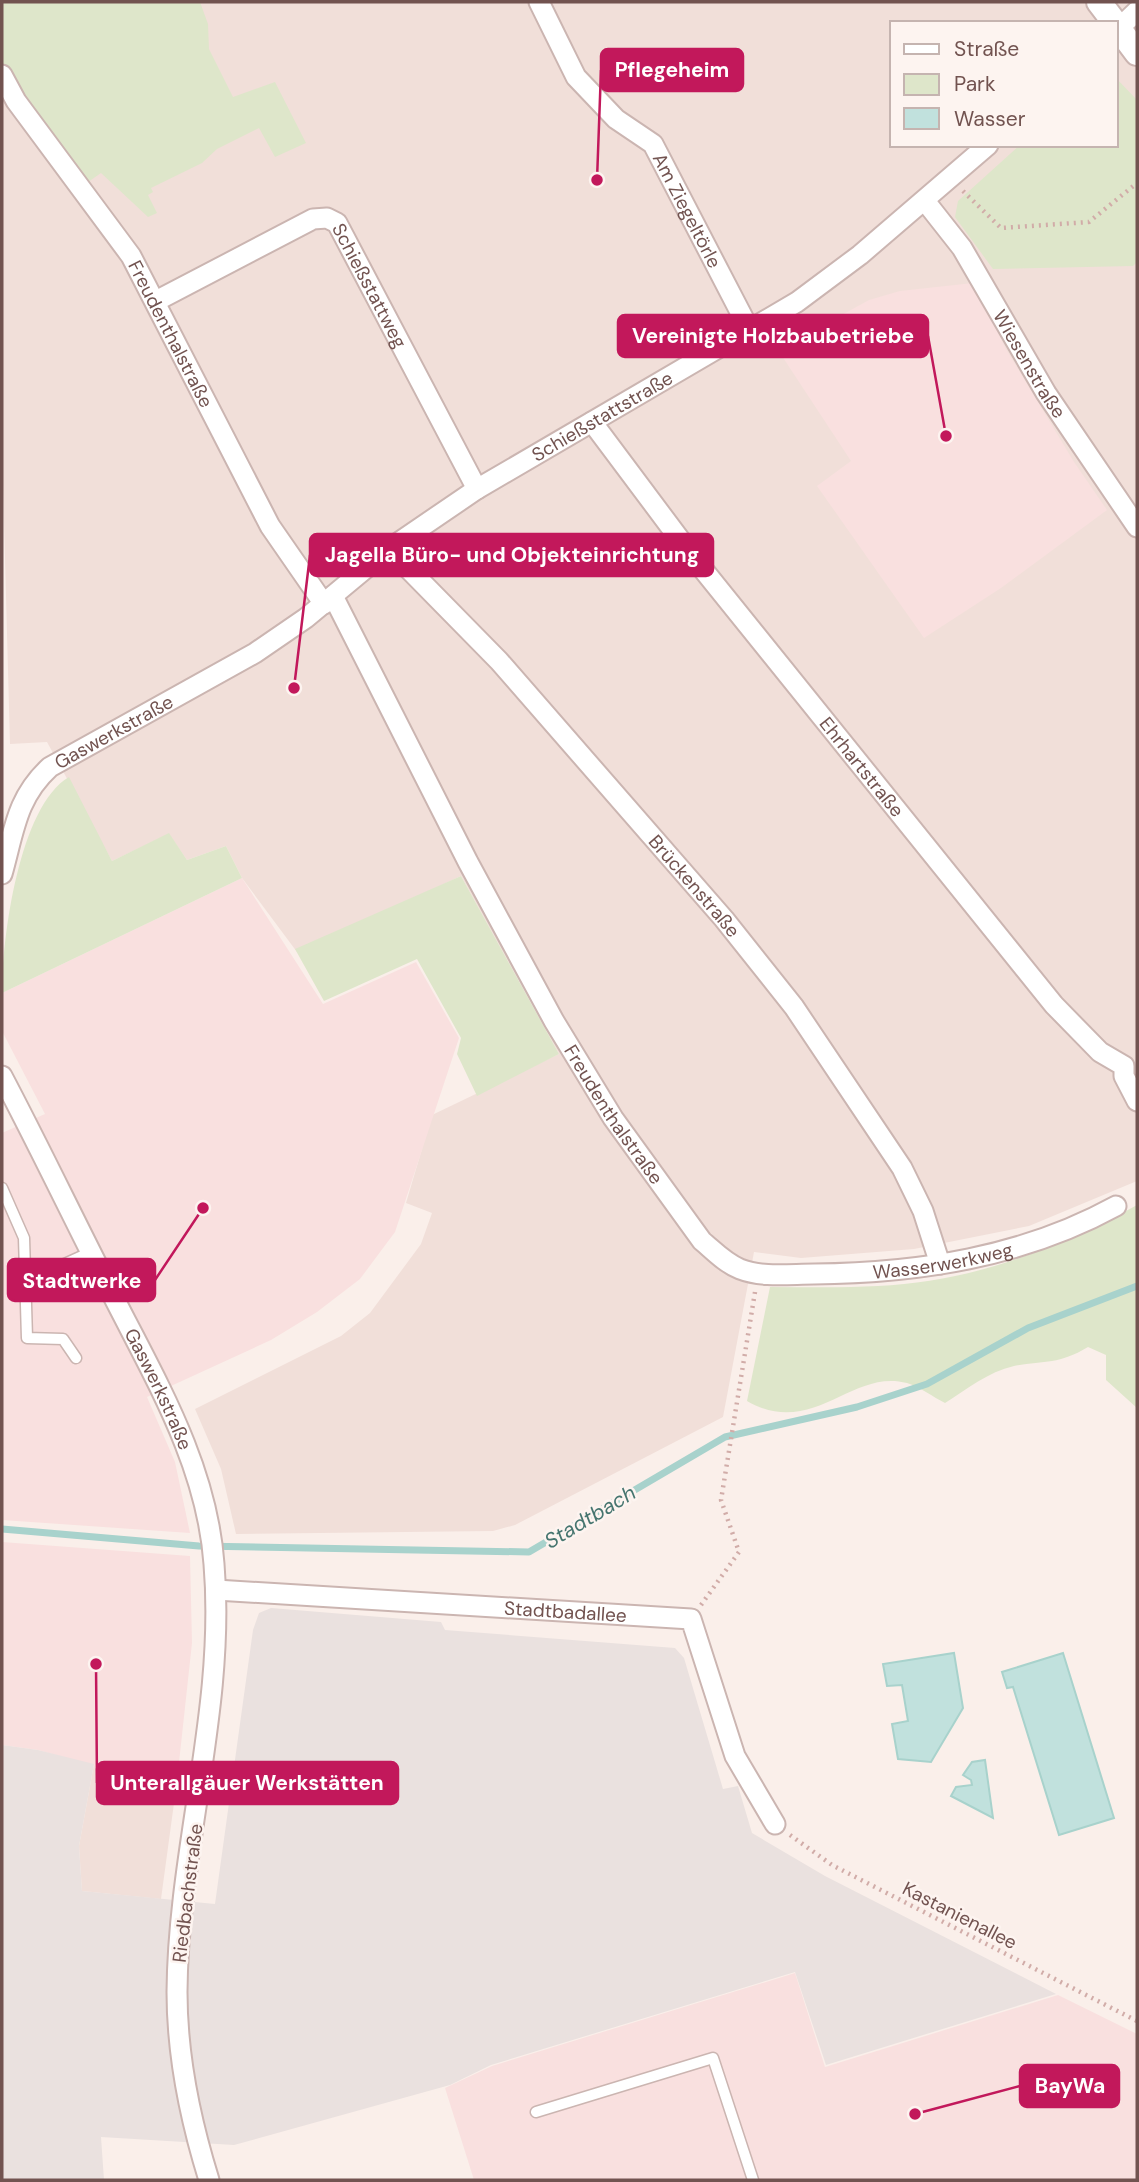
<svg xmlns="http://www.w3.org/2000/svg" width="1139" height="2182" font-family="'DM Sans',sans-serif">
<rect width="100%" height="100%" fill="#faefea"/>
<!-- residential -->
<path fill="#f1dfd9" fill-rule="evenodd" d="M 2,2 L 1137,2 L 1137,1181 L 1029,1226 L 914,1249 L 801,1258 L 754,1252 L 723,1417 L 515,1525 L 493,1531 L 236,1534 L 221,1469 L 195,1409 L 341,1336 L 370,1313 L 421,1244 L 432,1213 L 406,1203 L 432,1115 L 559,1054 L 461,876 L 297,952 L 242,878 L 226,846 L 187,860 L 169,834 L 112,861 L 47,742 L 10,744 L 2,448 ZM 892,23 L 1116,23 L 1116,145 L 892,145 Z
M 94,1764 L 177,1781 L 161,1899 L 82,1891 L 79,1846 Z"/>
<!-- commercial -->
<path fill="#f9e0df" d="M 973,283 L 1006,349 L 1074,462 L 1107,510 L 1001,588 L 924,638 L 817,486 L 851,461 L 778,350 L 869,300 L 900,291 Z
M 242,878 L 323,1004 L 416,962 L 459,1038 L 395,1232 L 360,1279 L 317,1312 L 271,1340 L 147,1397 L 175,1462 L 190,1533 L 2,1520 L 2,1133 L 45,1114 L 2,1031 L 2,993 Z
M 2,1542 L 190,1556 L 192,1643 L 177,1781 L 102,1768 L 38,1750 L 2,1745 Z
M 795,1973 L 825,2067 L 1058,1995 L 1137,2034 L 1137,2180 L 474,2180 L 445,2088 L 492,2066 Z"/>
<!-- industrial -->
<path fill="#eae1df" d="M 271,1608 L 441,1622 L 445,1630 L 675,1648 L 684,1658 L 723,1789 L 738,1786 L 752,1833 L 825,1876 L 1056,1994 L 826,2065 L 795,1972 L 491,2065 L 450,2085 L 234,2145 L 101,2137 L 104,2180 L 2,2180 L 2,1745 L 38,1750 L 94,1764 L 79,1846 L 82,1891 L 215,1904 L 253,1630 L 259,1613 Z"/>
<!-- green -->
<path fill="#dee6ca" d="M 2,2 L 200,2 L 208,24 L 209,49 L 233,97 L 275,82 L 306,143 L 275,157 L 259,128 L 217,149 L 202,163 L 151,188 L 153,192 L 148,195 L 157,213 L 148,217 L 101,173 L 81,187 L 2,75 Z
M 1116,78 L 1137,100 L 1137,262 L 1133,266 L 993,269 L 955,217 L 958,201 L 1020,145 L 1116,145 Z
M 69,777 L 112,861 L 169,833 L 187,860 L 226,846 L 242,878 L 2,993 C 2,939 19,806 69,777 Z
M 461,876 L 559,1054 L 477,1096 L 457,1054 L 461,1038 L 417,959 L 324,1001 L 295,949 Z
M 1137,1205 L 1137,1408 L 1106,1380 L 1106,1355 L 1088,1347 C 1058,1365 1045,1360 1014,1366 C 988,1372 967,1389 945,1403 C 933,1397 920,1387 907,1383 C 851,1368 813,1439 747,1401 L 770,1287 C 806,1287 842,1288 878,1286 C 970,1282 1058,1249 1137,1205 Z"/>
<!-- water -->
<path fill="#c1e1dd" stroke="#a8d2cc" stroke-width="2" d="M 954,1653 L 963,1708 L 931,1762 L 898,1759 L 892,1724 L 908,1721 L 902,1685 L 887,1686 L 883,1664 Z
M 1063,1653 L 1114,1818 L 1059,1835 L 1013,1687 L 1007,1688 L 1002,1672 Z
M 985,1760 L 993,1818 L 951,1796 L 956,1787 L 972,1785 L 971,1780 L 963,1775 L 972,1762 Z"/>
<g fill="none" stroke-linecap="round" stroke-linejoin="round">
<!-- stream -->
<path stroke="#a8d2cc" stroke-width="7" d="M 2,1529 L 199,1546 L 529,1552 L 725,1437 L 857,1407 L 927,1384 L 1028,1328 L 1137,1286"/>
<defs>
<path id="service" d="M 2,1188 L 24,1238 L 27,1338 L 63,1339 L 76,1358
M 25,1282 L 91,1252
M 536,2112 L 713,2058 L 753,2180"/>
<g id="minor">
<path id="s1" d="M 539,2 L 576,77 L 616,119 L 653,144 L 749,329"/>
<path d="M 1116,31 L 1137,11"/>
<path id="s2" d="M 2,75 L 16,101 L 131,256 L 270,526 L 324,604"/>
<path id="s3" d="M 925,201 L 962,248 L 1046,393 L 1137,527"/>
<path id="s4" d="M 156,301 L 313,219 L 327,218 L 337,223 L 477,489"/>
<path id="s5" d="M 592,422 L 693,557 L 1054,1005 L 1100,1052 L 1124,1066 L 1124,1076 L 1137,1101"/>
<path id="s6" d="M 389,549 L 499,661 L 724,919 L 794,1007 L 902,1168 L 923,1211 L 940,1264"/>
<path id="s7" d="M 333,596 L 468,862 L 554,1021 L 613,1118 L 702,1241 C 714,1251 725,1263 740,1269 C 763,1278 790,1274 814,1274 C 919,1273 1023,1257 1116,1206"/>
<path id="s8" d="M 2,874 C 14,832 16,798 50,767 L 255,653 L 306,618 L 389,549 L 477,489 L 797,302 L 860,255 L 988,145"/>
<path id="s9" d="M 2,1076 C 40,1148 75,1222 112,1294 C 156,1381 207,1465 214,1564 C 226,1708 178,1848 177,1992 C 177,2057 190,2119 209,2180"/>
<path id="s10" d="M 216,1590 L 691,1619 L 735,1756 L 775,1824"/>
</g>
<path id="tertiary" d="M 1099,2 L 1115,23
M 1116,25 L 1137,53"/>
</defs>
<!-- service casing -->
<use href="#service" stroke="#cbb5b1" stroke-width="13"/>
<!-- minor casing -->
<use href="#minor" stroke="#cbb5b1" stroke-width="23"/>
<!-- tertiary casing -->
<use href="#tertiary" stroke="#cbb5b1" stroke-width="28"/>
<!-- path -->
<path stroke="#d1aca8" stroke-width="4.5" stroke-dasharray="2 5" stroke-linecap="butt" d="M 963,191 L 1001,228 L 1089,222 L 1137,183
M 701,1605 L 739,1552 L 721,1500 L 755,1292
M 790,1835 L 832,1865 L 1137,2021"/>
<!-- service -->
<use href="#service" stroke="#fff" stroke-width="10"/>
<!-- minor -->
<use href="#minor" stroke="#fff" stroke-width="19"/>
<!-- tertiary -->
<use href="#tertiary" stroke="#fff" stroke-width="24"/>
</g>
<g text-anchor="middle" stroke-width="5" stroke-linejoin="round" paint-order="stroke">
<!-- street labels -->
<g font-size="19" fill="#725350" stroke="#fdf4f0">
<text dy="7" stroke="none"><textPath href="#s1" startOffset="261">Am Ziegeltörle</textPath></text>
<text dy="7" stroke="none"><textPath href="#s4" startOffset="273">Schießstattweg</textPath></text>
<text dy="7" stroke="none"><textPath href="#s2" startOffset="310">Freudenthalstraße</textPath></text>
<text dy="7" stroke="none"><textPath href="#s3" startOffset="194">Wiesenstraße</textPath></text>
<text dy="7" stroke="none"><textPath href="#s8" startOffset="775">Schießstattstraße</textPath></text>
<text dy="7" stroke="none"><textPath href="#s8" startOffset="192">Gaswerkstraße</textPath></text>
<text dy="7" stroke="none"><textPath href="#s5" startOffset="438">Ehrhartstraße</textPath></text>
<text dy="7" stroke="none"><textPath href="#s6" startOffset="455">Brückenstraße</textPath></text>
<text dy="7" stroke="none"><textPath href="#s7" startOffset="590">Freudenthalstraße</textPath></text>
<text dy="7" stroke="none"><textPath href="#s7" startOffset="996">Wasserwerkweg</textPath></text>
<text dy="7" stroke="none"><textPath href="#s9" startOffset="350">Gaswerkstraße</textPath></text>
<text dy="7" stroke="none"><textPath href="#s10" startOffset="350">Stadtbadallee</textPath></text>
<text transform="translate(187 1893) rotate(-83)" y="7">Riedbachstraße</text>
<text transform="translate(960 1915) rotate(27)" y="7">Kastanienallee</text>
</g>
<!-- water labels -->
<g font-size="21" font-style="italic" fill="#46756f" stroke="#fdf4f0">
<text transform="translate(590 1517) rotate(-31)" y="7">Stadtbach</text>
</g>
</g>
<!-- callouts -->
<path fill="none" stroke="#c2185b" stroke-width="2.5" d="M597 180L601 70M946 436L928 336M294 688L310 555M203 1208L155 1280M96 1664L97 1783M915 2114L1020 2086"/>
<g fill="#c2185b" stroke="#fdf4f0" stroke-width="2.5">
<circle cx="597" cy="180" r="7"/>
<circle cx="946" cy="436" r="7"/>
<circle cx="294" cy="688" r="7"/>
<circle cx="203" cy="1208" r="7"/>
<circle cx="96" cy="1664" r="7"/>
<circle cx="915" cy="2114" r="7"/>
</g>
<g fill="#c2185b" stroke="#c2185b" stroke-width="2.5">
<rect x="601" y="49" width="142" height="42" rx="7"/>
<rect x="618" y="315" width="310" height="42" rx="7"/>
<rect x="310" y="534" width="403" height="42" rx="7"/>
<rect x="8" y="1259" width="147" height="42" rx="7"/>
<rect x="97" y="1762" width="301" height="42" rx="7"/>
<rect x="1020" y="2065" width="99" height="42" rx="7"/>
</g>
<g font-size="21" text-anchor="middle" font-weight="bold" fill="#fff">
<text x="672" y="77">Pflegeheim</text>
<text x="773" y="343">Vereinigte Holzbaubetriebe</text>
<text x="512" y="562">Jagella Büro- und Objekteinrichtung</text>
<text x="82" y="1288">Stadtwerke</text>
<text x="247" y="1790">Unterallgäuer Werkstätten</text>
<text x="1070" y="2093">BayWa</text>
</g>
<!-- border -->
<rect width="1139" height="2182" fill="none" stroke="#725350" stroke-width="7"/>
<!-- legend -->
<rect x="890" y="21" width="228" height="126" fill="#fdf4f0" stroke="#c5b4b0" stroke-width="2"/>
<rect x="904" y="44" width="35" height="10" fill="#ffffff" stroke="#c5b4b0" stroke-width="2"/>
<text x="954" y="56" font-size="21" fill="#725350">Straße</text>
<rect x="904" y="74" width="35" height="21" fill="#dee6ca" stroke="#c5b4b0" stroke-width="2"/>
<text x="954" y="91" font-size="21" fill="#725350">Park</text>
<rect x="904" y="108" width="35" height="21" fill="#c1e1dd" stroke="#c5b4b0" stroke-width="2"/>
<text x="954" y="126" font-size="21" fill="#725350">Wasser</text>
</svg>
